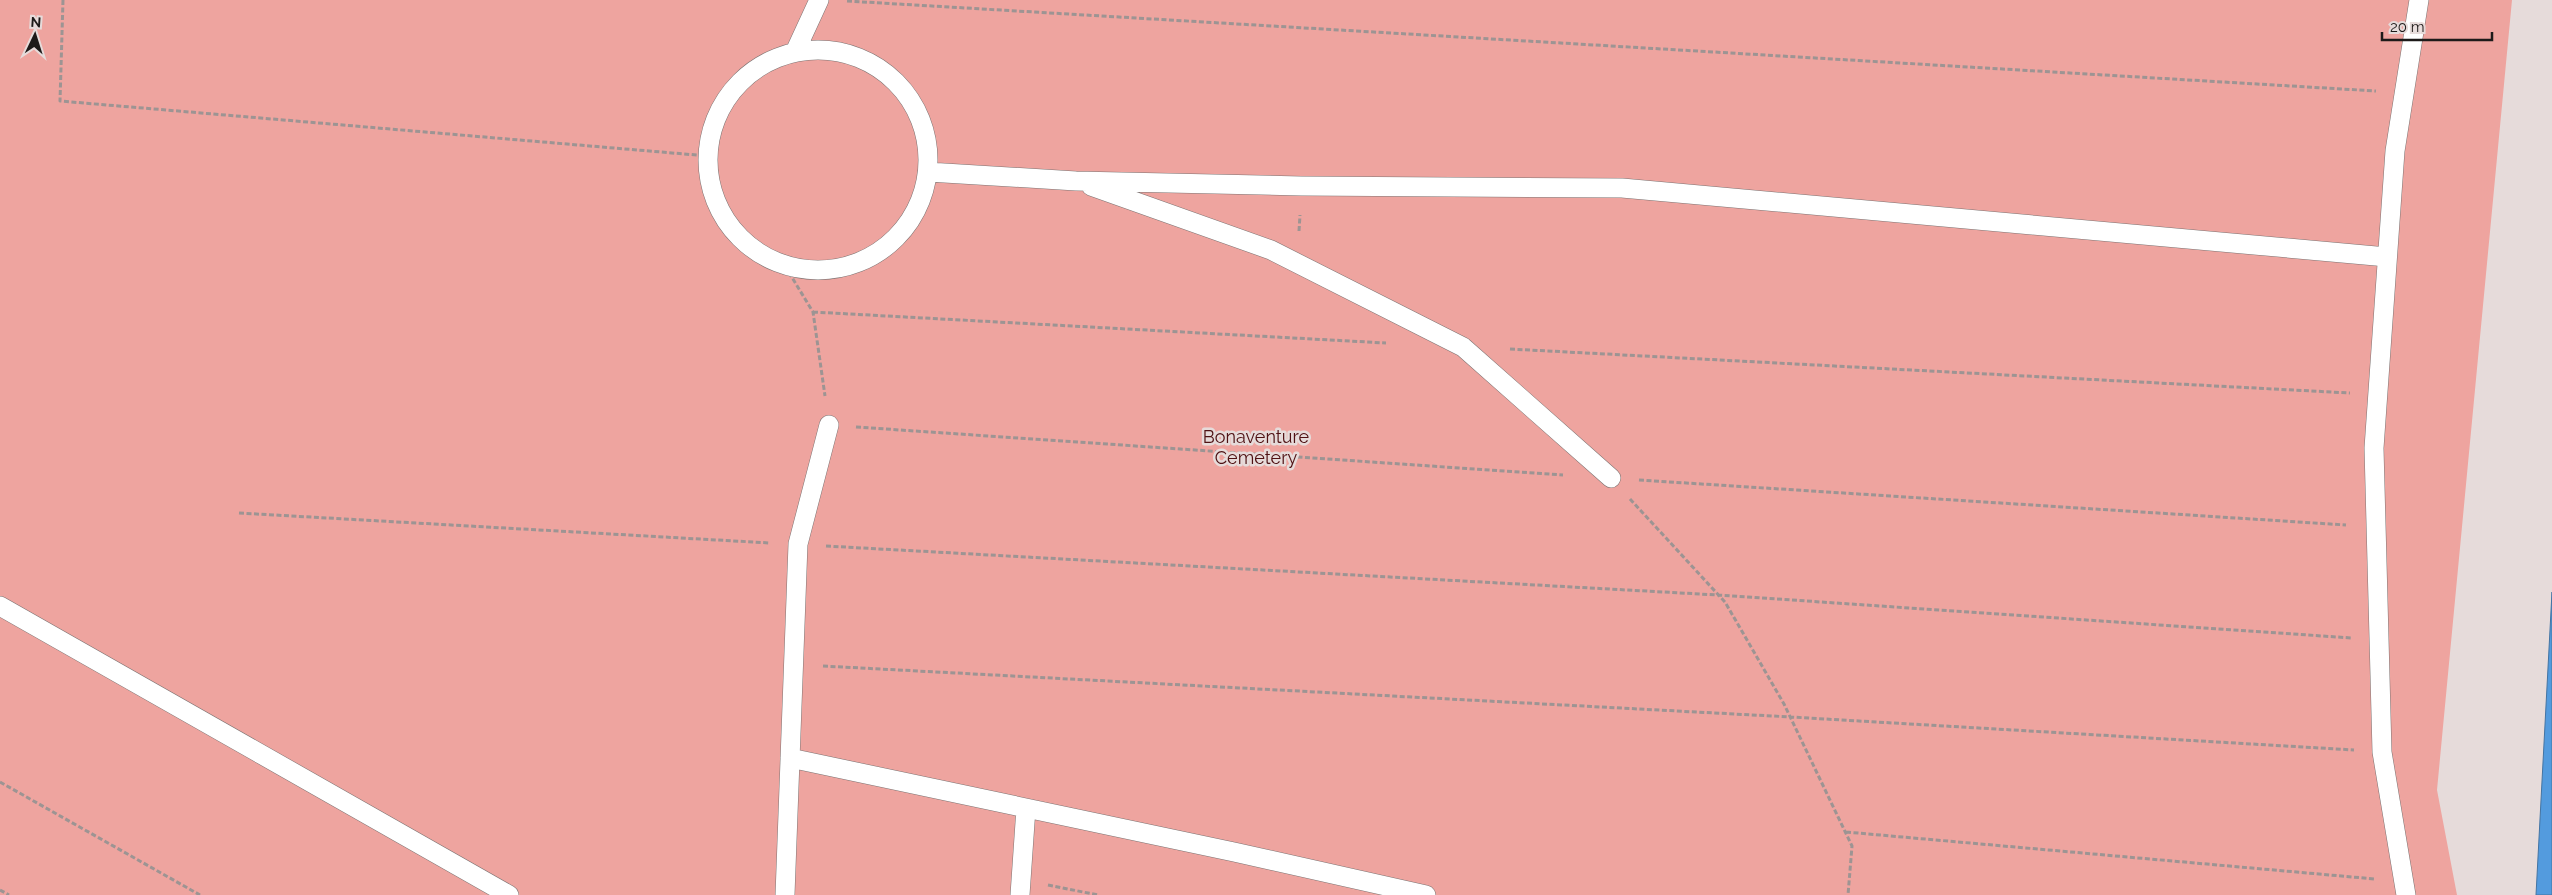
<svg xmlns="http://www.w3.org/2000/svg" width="2552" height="895" font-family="Raleway,sans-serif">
<rect width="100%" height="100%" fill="#e6dbda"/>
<!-- green -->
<path fill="#eea49f" d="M 0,0 L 2512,0 L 2437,790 L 2457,895 L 0,895 Z"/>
<!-- water -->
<path fill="#539bde" stroke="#4374a3" d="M 2552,592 L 2552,895 L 2536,895 Z"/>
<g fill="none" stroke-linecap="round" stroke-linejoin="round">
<defs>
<path id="service" d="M708 160a110 110 0 1 1 220 0a110 110 0 1 1-220 0Z
M 795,52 L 819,0
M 928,172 L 1076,181 L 1301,186 L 1622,188 L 2387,257
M 1091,186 L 1271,250 L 1463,347 L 1611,478
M 0,606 L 509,895
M 790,758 L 1234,852 L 1426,895
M 785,895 L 798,544 L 829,425
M 1020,895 L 1026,808
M 2406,895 L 2382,752 L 2374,448 L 2395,151 L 2419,0"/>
</defs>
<!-- service casing -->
<use href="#service" stroke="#7c7372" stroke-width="20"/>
<!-- path -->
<path stroke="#9d9493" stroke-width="3" stroke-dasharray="5 2.5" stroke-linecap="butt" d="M 63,0 L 60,101 L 708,156
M 847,1 L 2376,91
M 1299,231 L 1300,215
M 785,266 L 813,312 L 825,396
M 813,312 L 1386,343
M 1510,349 L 2350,393
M 856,427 L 1563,475
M 1639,480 L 2346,525
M 1630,499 L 1725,602 L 1784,704 L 1852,846 L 1848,895
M 239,513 L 770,543
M 826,546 L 1718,595 L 2352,638
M 823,666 L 1791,717 L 2354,750
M 0,782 L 200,895
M 1846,832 L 2375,879
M 1048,885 L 1098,895
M 0,890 L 9,895"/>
<!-- service -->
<use href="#service" stroke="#fff" stroke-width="19"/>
</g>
<g text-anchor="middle" stroke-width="5" stroke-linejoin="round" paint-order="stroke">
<!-- park labels -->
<g font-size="18" fill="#4f1113" stroke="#e6dbda">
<text x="1256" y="443">Bonaventure<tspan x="1256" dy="21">Cemetery</tspan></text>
</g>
</g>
<!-- north arrow -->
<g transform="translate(35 35) rotate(4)" stroke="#e6dbda" stroke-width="4" paint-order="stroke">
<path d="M0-4L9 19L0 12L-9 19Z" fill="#1d1a19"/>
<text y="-8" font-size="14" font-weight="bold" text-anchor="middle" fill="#1d1a19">N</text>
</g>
<!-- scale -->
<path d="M2382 32v8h110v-8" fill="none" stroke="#1d1a19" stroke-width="2.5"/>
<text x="2390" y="32" font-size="15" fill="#1d1a19" stroke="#e6dbda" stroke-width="4" paint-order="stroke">20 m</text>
</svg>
